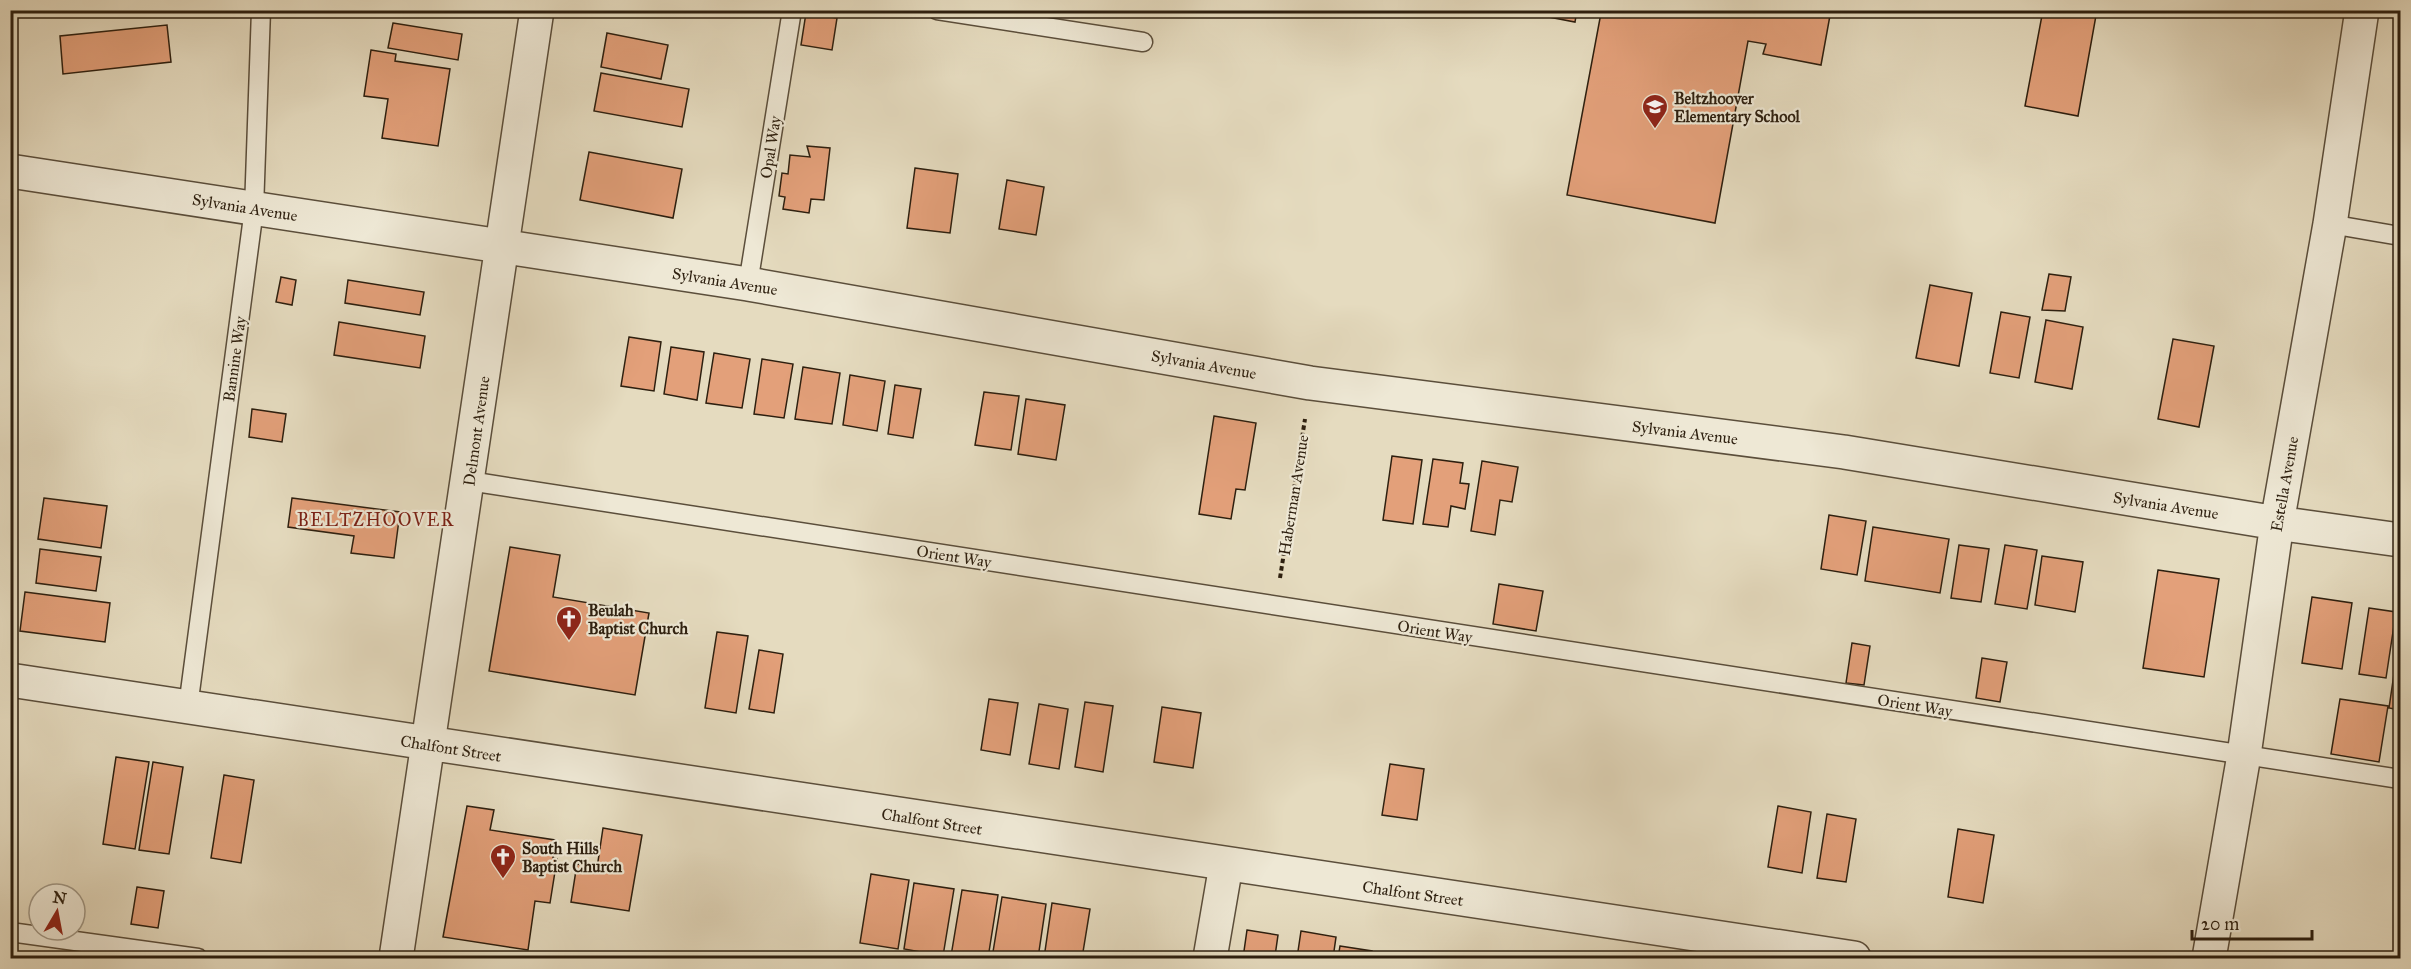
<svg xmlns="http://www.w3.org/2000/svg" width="2411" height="969" font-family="'IM FELL Great Primer',serif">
<rect width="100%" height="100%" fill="#e5dbbf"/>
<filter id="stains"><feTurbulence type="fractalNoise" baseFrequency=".00333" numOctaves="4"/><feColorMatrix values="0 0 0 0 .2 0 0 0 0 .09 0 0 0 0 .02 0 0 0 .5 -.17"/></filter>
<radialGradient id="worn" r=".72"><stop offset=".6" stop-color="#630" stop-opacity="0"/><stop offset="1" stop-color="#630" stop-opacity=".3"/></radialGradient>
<!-- building -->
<path fill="#e3a07a" stroke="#2d1f0f" stroke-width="1.5" d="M 1512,10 L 1577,10 L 1575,22 Z
M 1589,10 L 1831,10 L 1821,65 L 1763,54 L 1766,44 L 1748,41 L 1715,223 L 1567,195 L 1601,13 Z
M 2043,10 L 2097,10 L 2078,116 L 2025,106 Z
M 806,13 L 837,18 L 832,50 L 801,45 Z
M 393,23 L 462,34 L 458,60 L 388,48 Z
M 167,25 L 171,62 L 63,74 L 60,36 Z
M 607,33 L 668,45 L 661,79 L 601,67 Z
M 371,50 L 396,54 L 395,61 L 450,69 L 438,146 L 382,138 L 388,99 L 364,96 Z
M 601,73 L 689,89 L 682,127 L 594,111 Z
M 807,146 L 830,148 L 824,200 L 811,199 L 809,213 L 783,209 L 785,197 L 779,196 L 782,173 L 788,174 L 790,155 L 810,157 Z
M 589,152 L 682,169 L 673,218 L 580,200 Z
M 915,168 L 958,174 L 950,233 L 907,228 Z
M 1007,180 L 1044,187 L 1036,235 L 999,229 Z
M 2049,274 L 2071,277 L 2065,311 L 2042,310 Z
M 281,277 L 296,280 L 292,305 L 276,302 Z
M 348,280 L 424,292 L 420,315 L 345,303 Z
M 1930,285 L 1972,293 L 1959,366 L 1916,358 Z
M 2001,312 L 2030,317 L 2019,378 L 1990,373 Z
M 2046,320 L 2083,327 L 2072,389 L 2035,382 Z
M 339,322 L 425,336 L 420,368 L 334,355 Z
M 629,337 L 661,342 L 654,391 L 621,386 Z
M 2173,339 L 2214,346 L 2199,427 L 2158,419 Z
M 671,347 L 704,352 L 697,400 L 664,394 Z
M 714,353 L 750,359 L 742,408 L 706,403 Z
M 762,359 L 793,364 L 784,418 L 754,414 Z
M 803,367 L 840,373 L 832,424 L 795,419 Z
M 850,375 L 885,381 L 877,431 L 843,425 Z
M 895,385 L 921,389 L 913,438 L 888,434 Z
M 984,392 L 1019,396 L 1011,450 L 975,445 Z
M 1026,399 L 1065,405 L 1056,460 L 1018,454 Z
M 252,409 L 286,414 L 282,442 L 249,437 Z
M 1214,416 L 1256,423 L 1245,490 L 1236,489 L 1231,519 L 1199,514 Z
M 1392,456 L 1422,460 L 1413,524 L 1383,520 Z
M 1433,459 L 1463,463 L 1460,483 L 1469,484 L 1465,509 L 1451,506 L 1448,527 L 1423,524 Z
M 1482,461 L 1518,467 L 1512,502 L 1500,500 L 1495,535 L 1471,531 Z
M 44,498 L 107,506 L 101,548 L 38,539 Z
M 292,498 L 400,512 L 394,558 L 351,553 L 354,536 L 288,527 Z
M 1829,515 L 1866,521 L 1857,575 L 1821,569 Z
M 1873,527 L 1949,539 L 1940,593 L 1865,581 Z
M 1959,545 L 1989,549 L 1981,602 L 1951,598 Z
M 2005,545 L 2037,550 L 2027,609 L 1995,604 Z
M 510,547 L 560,555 L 553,597 L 649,613 L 635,695 L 489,671 Z
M 40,549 L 101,557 L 96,591 L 36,583 Z
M 2042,556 L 2083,562 L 2075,612 L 2035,605 Z
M 2158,570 L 2219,579 L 2204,677 L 2143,668 Z
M 1499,584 L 1543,591 L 1536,631 L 1493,624 Z
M 25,592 L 110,603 L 105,642 L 20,631 Z
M 2312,597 L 2352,603 L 2342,669 L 2302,663 Z
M 2369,608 L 2396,612 L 2386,678 L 2359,674 Z
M 717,632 L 748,636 L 736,713 L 705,708 Z
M 2400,633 L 2400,710 L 2389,708 Z
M 1852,643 L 1870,646 L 1864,685 L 1846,683 Z
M 759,650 L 783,654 L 774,713 L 749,709 Z
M 1982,658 L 2007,662 L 2000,702 L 1976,698 Z
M 989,699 L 1018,703 L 1010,755 L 981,750 Z
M 2340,699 L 2388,706 L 2379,762 L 2331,754 Z
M 1085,702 L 1113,706 L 1103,772 L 1075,767 Z
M 1039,704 L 1068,709 L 1059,769 L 1029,764 Z
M 1162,707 L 1201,713 L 1193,768 L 1154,762 Z
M 116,757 L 149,762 L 135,849 L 103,844 Z
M 153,762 L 183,767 L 169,854 L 139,850 Z
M 1390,764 L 1424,769 L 1417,820 L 1382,815 Z
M 224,775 L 254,780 L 241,863 L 211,858 Z
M 467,806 L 494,810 L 490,830 L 555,840 L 553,858 L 557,859 L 550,903 L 535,901 L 528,950 L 443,937 Z
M 1778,806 L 1811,812 L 1802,873 L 1768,867 Z
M 1827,814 L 1856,819 L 1846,882 L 1817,878 Z
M 603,828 L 642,835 L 629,911 L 571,902 L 577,864 L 597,868 Z
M 1958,829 L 1994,835 L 1983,903 L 1948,897 Z
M 871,874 L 909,880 L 898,949 L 860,943 Z
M 914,883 L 954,889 L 943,956 L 904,949 Z
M 137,887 L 164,891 L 158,928 L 131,924 Z
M 962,890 L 998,895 L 988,958 L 951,956 Z
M 1002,897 L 1046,904 L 1038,958 L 992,958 Z
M 1052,903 L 1090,909 L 1082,958 L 1044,958 Z
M 1247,930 L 1278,935 L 1275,956 L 1288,958 L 1243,958 Z
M 1301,931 L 1336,937 L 1333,958 L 1297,958 Z
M 1340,946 L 1372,951 L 1371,958 L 1338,958 Z"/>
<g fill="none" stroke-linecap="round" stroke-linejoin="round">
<defs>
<path id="lane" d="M 937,10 L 1143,42
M 2330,224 L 2400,236
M 748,284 L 792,10
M 469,481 L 2400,779
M 188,707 L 254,209 L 261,10
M 10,932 L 198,958"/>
<path id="street" d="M 10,171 L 748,284 L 1310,383 L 1844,452 L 2277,523 L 2400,540
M 10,680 L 1854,958
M 396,958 L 537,10
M 1210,958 L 1226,865
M 2209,958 L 2244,755 L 2277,523 L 2330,224 L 2362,10"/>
</defs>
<!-- lane casing -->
<use href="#lane" stroke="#5b4e3b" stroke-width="21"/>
<!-- street casing -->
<use href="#street" stroke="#5b4e3b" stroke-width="36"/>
<!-- path -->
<path stroke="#2d1f0f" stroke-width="4" stroke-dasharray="4.5 3" stroke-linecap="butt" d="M 1280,578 L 1305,419"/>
<!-- lane -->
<use href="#lane" stroke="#eee8d5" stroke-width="18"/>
<!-- street -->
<use href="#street" stroke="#eee8d5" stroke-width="33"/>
</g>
<!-- icons -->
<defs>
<symbol id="school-pin" viewBox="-11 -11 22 30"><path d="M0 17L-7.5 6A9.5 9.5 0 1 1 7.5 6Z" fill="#8f2418" stroke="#eee8d5"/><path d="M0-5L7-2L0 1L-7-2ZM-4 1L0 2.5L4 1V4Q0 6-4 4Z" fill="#fff"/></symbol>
<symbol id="church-pin" viewBox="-11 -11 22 30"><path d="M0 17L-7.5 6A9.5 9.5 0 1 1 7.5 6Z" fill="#8f2418" stroke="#eee8d5"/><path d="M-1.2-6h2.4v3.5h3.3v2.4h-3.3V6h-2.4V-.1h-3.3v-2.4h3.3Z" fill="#fff"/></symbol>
</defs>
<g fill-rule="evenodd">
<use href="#school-pin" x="1640" y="92" width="30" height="40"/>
<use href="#church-pin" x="554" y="604" width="30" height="40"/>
<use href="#church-pin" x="488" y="842" width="30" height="40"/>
</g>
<g text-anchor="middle" stroke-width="4.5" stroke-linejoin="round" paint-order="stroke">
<!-- poi labels -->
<g font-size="16" font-weight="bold" fill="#2d1f0f" stroke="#eee8d5" text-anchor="start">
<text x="1674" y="104">Beltzhoover<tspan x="1674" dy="18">Elementary School</tspan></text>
<text x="588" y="616">Beulah<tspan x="588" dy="18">Baptist Church</tspan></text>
<text x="522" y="854">South Hills<tspan x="522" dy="18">Baptist Church</tspan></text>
</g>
<!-- street labels -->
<g font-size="16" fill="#2d1f0f" stroke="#eee8d5">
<text transform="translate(770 147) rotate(-81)" y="6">Opal Way</text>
<text transform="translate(245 207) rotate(9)" y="6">Sylvania Avenue</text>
<text transform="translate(725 281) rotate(9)" y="6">Sylvania Avenue</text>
<text transform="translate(234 359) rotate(-82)" y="6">Bannine Way</text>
<text transform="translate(1204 364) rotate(10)" y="6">Sylvania Avenue</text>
<text transform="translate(476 431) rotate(-82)" y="6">Delmont Avenue</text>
<text transform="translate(1685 432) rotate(7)" y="6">Sylvania Avenue</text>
<text transform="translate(2284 484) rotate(-80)" y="6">Estella Avenue</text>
<text transform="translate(1293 495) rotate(-81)" y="6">Haberman Avenue</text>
<text transform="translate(2166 505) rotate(9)" y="6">Sylvania Avenue</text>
<text transform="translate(954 556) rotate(9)" y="6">Orient Way</text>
<text transform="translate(1435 631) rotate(9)" y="6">Orient Way</text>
<text transform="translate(1915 705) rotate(9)" y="6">Orient Way</text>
<text transform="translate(451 748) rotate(9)" y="6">Chalfont Street</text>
<text transform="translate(932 821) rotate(9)" y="6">Chalfont Street</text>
<text transform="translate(1413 893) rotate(8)" y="6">Chalfont Street</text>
</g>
<!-- neighbourhood labels -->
<g font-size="18" letter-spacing="1.5" fill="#7a1f14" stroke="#eee8d5">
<text x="376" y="526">BELTZHOOVER</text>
</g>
</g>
<!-- margin -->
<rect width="2411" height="969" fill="none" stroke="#e5dbbf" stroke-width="36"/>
<rect x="12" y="12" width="2387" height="945" fill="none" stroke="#2d1f0f" stroke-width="3"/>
<rect x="18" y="18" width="2375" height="933" fill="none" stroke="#2d1f0f" stroke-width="1.5"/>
<!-- north arrow -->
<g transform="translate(57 912) rotate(10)"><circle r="28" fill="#eee8d5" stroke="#a19886" stroke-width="1.5"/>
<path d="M0-4.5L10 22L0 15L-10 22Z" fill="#8f2418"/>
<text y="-9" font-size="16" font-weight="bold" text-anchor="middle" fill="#2d1f0f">N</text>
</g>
<!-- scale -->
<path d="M2192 930v9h120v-9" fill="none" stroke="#2d1f0f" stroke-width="3"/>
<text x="2201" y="930" font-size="18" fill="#2d1f0f" stroke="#eee8d5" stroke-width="4.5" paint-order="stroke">20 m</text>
<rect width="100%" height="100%" filter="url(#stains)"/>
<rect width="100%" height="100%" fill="url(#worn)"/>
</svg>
